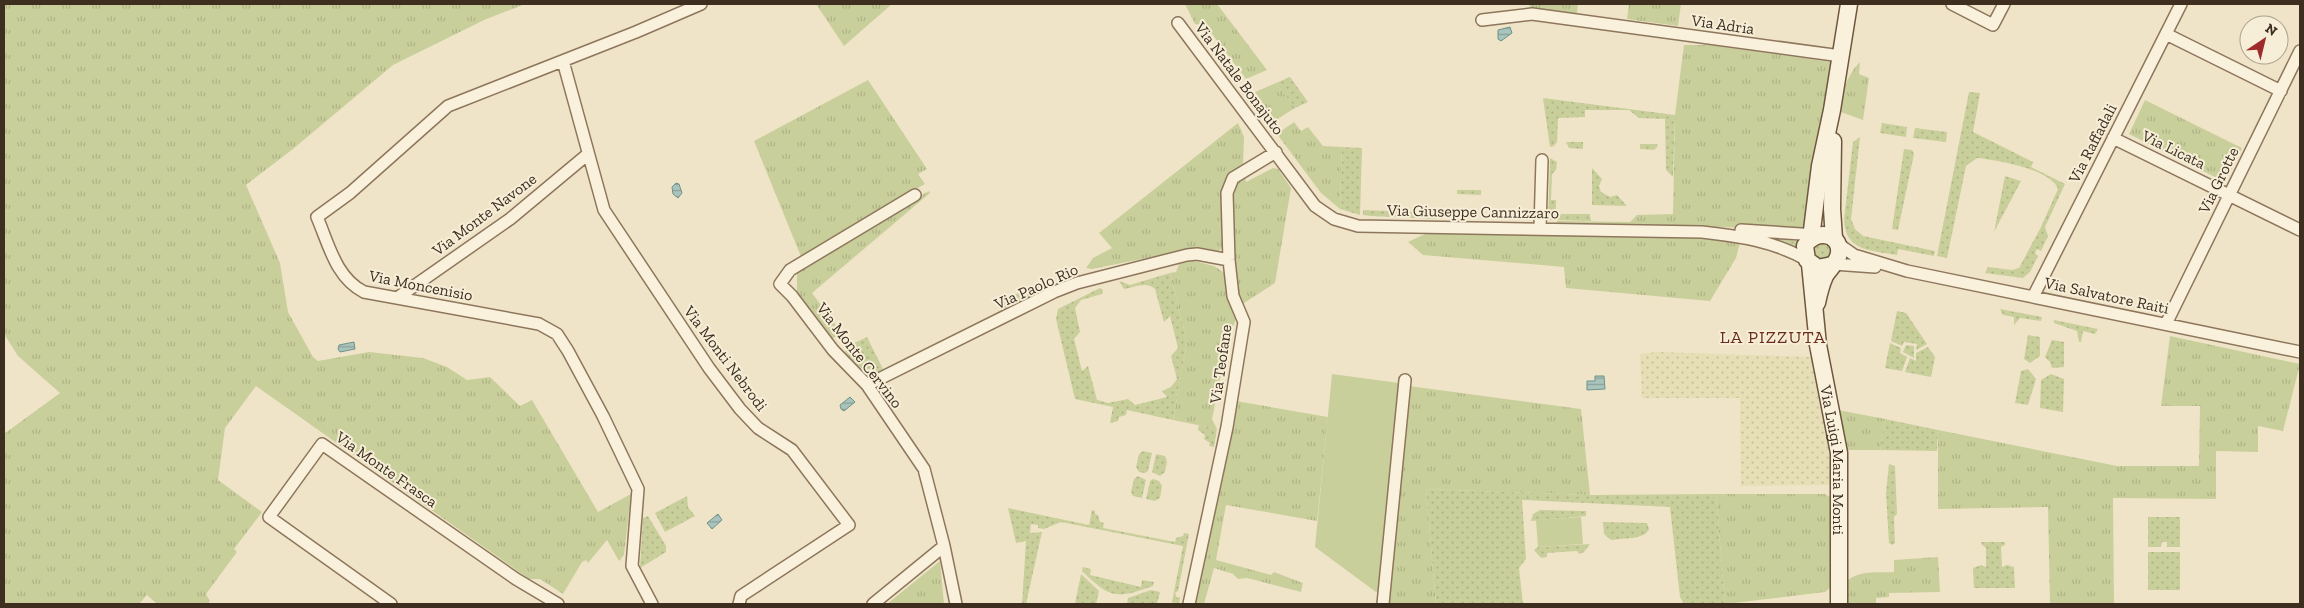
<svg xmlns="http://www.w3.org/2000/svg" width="2304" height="608" font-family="'Zilla Slab',serif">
<defs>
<pattern id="farmland-dots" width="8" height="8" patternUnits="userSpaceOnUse" patternTransform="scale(1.25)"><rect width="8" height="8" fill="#e6deb5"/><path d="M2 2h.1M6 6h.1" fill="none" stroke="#c6bf9b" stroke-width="1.8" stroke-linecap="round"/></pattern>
<pattern id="grass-tufts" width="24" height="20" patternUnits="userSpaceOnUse" patternTransform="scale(1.25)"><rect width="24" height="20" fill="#c9cf9b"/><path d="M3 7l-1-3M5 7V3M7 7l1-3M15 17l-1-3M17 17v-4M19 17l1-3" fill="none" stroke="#aeb285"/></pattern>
<pattern id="park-dots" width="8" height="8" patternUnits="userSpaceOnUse" patternTransform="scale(1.25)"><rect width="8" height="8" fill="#c9cf9b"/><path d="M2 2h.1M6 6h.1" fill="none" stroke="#aeb285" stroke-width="1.8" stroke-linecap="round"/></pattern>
<pattern id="water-rules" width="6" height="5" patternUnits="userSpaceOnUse" patternTransform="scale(1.25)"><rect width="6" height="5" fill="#a9c4bc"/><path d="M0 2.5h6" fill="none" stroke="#8ba098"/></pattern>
</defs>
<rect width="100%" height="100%" fill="#f0e4c8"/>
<!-- farmland -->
<path fill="url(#farmland-dots)" d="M 1657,352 L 1811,357 L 1815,361 L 1828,417 L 1833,478 L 1830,483 L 1828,485 L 1741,486 L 1740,398 L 1642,398 L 1640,354 Z"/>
<!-- grass -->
<path fill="url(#grass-tufts)" d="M 4,4 L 525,4 L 484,20 L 393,65 L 293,149 L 246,185 L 280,263 L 288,312 L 313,357 L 318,361 L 369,352 L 423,358 L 447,367 L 467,380 L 490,377 L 520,406 L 532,400 L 598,512 L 631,494 L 624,555 L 619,561 L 607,540 L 588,563 L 586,560 L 582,562 L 563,594 L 540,579 L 529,579 L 256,386 L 225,428 L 218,480 L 262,512 L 234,549 L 237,552 L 206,594 L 210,601 L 208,604 L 157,604 L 147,595 L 139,604 L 4,604 L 4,434 L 60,393 L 18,356 L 4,334 Z
M 816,4 L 892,4 L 844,46 Z
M 1185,4 L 1217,4 L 1267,70 L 1246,79 L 1206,26 L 1195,24 Z
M 1529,4 L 1578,4 L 1577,13 L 1570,16 L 1530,8 Z
M 1629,4 L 1681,4 L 1678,26 L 1627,19 Z
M 1684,45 L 1710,45 L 1831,62 L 1805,229 L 1557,223 L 1557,221 L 1630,222 L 1637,215 L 1673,214 L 1675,115 Z
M 1860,62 L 1859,74 L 1869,78 L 1863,120 L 1838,111 C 1843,92 1846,76 1860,62 Z
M 868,80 L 927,169 L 918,174 L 925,184 L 843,231 L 802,259 L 754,141 Z
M 1276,83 L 1295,108 L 1269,124 L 1262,115 L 1265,106 L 1255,92 Z
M 2145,100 L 2242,148 L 2225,182 L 2129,134 Z
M 1294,122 L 1301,131 L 1308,127 L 1323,146 L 1342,147 L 1340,209 L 1321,193 L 1277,134 Z
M 1238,123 L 1244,137 L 1243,167 L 1232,173 L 1223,191 L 1224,246 L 1219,251 L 1187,250 L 1092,269 L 1086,268 L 1093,258 L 1112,248 L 1099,233 Z
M 1273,168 L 1278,169 L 1291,188 L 1275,283 L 1241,305 C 1235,285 1225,197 1236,182 C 1238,179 1242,176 1245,174 L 1246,182 Z
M 929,191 L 930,193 L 812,293 L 843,335 L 832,338 L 797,295 L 797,273 L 849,236 Z
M 1427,233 L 1741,238 L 1736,258 L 1710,301 L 1566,288 L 1564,267 L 1423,255 L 1408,242 Z
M 1194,261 L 1214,266 L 1226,274 L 1231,307 L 1236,318 L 1234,325 L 1225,331 L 1223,364 L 1212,419 L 1217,429 L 1173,420 L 1187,341 L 1170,273 L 1176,272 L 1179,264 Z
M 1059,282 L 1060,285 L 882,372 C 866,375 854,364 845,352 L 850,345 L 868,368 L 883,369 L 1002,310 L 1004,300 L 1039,283 L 1047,288 Z
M 2170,336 L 2300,364 L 2283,431 L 2258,426 L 2258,452 L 2216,451 L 2216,499 L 2113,498 L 2114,604 L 2050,604 L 2048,507 L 1938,509 L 1938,430 L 2117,466 L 2199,466 L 2200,406 L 2161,406 Z
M 1409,386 L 1581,409 L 1590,495 L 1426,489 L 1436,604 L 1391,604 L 1388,602 Z
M 1236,401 L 1328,417 L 1317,521 L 1226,505 L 1216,560 L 1271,575 L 1274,572 L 1303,583 L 1301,592 L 1247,578 L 1238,579 L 1233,574 L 1214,568 L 1204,604 L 1194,604 Z
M 1838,410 L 1885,419 L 1880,450 L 1846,450 Z
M 1716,494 L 1825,494 L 1833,499 L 1832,586 L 1825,592 L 1725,604 Z
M 1938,557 L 1940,592 L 1889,593 L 1889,597 L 1876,598 L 1876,604 L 1847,604 L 1844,584 C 1856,569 1877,573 1894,572 L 1894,560 Z
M 940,561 L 944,604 L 887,604 Z"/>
<!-- park -->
<path fill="url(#park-dots)" d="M 1290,77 L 1308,102 L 1295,108 L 1276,83 Z
M 1969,92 L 1980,93 L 1973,132 L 2033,162 L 2031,167 L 2065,184 L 2045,227 L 2048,236 L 2041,251 L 2037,249 L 2035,253 L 2038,256 L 2030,272 L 2023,278 L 1985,273 L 1988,267 L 2012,270 L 2019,268 L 2041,227 L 2058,189 C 2051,169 1996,160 1977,158 L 1966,166 L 1947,258 L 1937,256 Z
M 1543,98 L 1675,115 L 1673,177 L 1666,170 L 1665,119 L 1639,118 L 1629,110 L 1585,110 L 1585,117 L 1558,118 L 1557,142 L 1554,146 L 1550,147 Z
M 1882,123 L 1907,127 L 1906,137 L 1880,133 Z
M 1915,128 L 1947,132 L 1946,142 L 1913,138 Z
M 1860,137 L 1851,219 L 1855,229 L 1863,236 L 1935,251 L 1934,256 L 1898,249 L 1897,255 C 1871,250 1845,252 1844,219 L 1853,142 Z
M 1566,142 L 1583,142 L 1583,149 L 1569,148 Z
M 1640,144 L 1658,144 L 1657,147 L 1654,150 L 1640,149 Z
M 1342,147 L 1362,148 L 1360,215 L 1340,209 Z
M 1904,149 L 1912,150 L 1914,154 L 1898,230 L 1892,229 Z
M 1550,158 L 1557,162 L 1556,170 L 1552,174 L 1551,200 L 1556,200 L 1556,212 L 1559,214 L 1590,214 L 1591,221 L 1548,220 Z
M 1592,168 L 1602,179 L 1599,186 L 1601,192 L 1610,197 L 1617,195 L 1627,206 L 1592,205 Z
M 2005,176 L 2021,181 L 1994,232 Z
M 1457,190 L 1481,190 L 1481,195 L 1457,194 Z
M 1363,210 L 1439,213 L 1435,219 L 1371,216 L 1363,215 Z
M 1749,233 L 1802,242 L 1800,252 Z
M 1824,241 L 1831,246 L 1832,253 L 1826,261 L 1813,258 L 1813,246 Z
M 1170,273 L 1187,341 L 1173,420 L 1127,410 L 1126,415 L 1119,417 L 1118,421 L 1110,423 L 1113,407 L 1075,399 L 1056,319 L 1058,309 L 1100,288 L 1103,290 L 1102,294 L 1081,300 L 1075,308 L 1080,332 L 1074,339 L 1082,371 L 1088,366 L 1097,400 L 1108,403 L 1128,399 L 1135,405 L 1167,397 L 1162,391 L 1171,387 L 1177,379 L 1171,356 L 1178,348 L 1170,316 L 1164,322 L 1155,289 C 1147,281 1135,287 1124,289 L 1119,281 L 1130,285 Z
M 2000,309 L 2042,317 L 2041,321 L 2020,318 L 2014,325 L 2014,317 L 2003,315 Z
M 1897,311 L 1906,313 L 1927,344 L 1916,350 L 1917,344 L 1904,342 L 1902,346 L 1891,341 Z
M 2054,320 L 2098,329 L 2095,334 L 2083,331 L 2081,342 L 2079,342 L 2077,331 L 2054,323 Z
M 2028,335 L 2040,337 L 2040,356 L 2030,363 L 2024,359 Z
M 867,337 L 883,369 L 868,368 L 850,345 Z
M 2052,340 L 2064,342 L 2064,367 L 2052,368 L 2050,362 L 2045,357 Z
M 1890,343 L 1901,348 L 1900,353 L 1907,357 L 1902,371 L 1885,368 Z
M 1906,345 L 1914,346 L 1914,358 L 1903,352 Z
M 1928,347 L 1935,357 L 1931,377 L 1905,372 L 1910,358 L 1916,361 L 1916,353 Z
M 2028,369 L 2036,379 L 2028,405 L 2015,403 L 2021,371 Z
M 2051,374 L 2064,379 L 2063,412 L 2040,408 L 2041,380 Z
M 1885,419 L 1938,430 L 1937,451 L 1880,450 Z
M 1199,425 L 1217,429 L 1214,447 L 1209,446 L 1210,443 L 1204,439 L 1205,435 L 1198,430 Z
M 1143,451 L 1152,453 L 1148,471 L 1145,473 L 1139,472 L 1136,467 L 1139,454 Z
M 1156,454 L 1165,456 L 1167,461 L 1165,472 L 1160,476 L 1152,472 Z
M 1889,464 L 1895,466 L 1897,514 L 1894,517 L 1895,543 L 1892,545 L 1889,543 L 1886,493 Z
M 1138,476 L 1146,480 L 1142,498 L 1133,496 L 1131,492 L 1134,479 Z
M 1153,479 L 1159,481 L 1162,486 L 1160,498 L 1155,501 L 1146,499 L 1150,481 Z
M 1426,489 L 1590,495 L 1716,494 L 1725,604 L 1684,604 L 1680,597 L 1670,507 L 1522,500 L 1526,559 L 1519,568 L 1523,604 L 1436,604 Z
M 687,496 L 688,507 L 695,516 L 665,532 L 655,513 Z
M 1008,508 L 1089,525 L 1092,510 L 1095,511 L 1095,514 L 1098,515 L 1100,522 L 1104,523 L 1103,528 L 1175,542 L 1176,538 L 1183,536 L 1184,533 L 1189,534 L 1178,591 L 1175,593 L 1177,598 L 1180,597 L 1179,604 L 1172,602 L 1183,546 L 1061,522 L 1044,529 L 1038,528 L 1038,525 L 1031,524 L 1030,533 L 1042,532 L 1026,604 L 1022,604 L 1026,541 L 1016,543 Z
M 1540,510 L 1586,511 L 1586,516 L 1531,521 L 1533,514 Z
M 648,516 L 666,546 L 666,552 L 640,568 L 643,518 Z
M 2148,517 L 2180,517 L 2180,547 L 2167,547 L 2167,542 L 2162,542 L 2161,547 L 2148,547 Z
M 1603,522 L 1647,523 L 1649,529 C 1645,540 1622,538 1611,540 L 1604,534 Z
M 1982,542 L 2004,542 L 2006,544 L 2001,547 L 2002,567 L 2007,565 L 2014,567 L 2015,588 L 1974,588 L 1973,568 L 1981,565 L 1986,567 L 1986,548 L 1981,544 Z
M 1590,544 L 1584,552 L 1579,554 L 1577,551 L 1547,553 L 1547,557 L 1541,558 L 1534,550 L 1538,547 Z
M 2148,552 L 2180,552 L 2180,590 L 2148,590 Z
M 1083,567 L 1091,569 L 1090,575 L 1141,587 L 1142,580 L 1154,582 L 1153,586 C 1116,599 1111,599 1082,571 Z
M 1081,574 L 1099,591 L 1096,604 L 1075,604 Z
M 1151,590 L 1160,592 L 1157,604 L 1127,604 L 1128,598 Z"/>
<!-- pitch -->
<path fill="#c9cf9b" d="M 1332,374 L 1399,383 L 1380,590 L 1376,592 L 1315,547 Z
M 1581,517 L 1583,544 L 1538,547 L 1536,520 Z"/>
<!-- water -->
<path fill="url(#water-rules)" stroke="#6f938a" d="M 1510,27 L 1512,33 L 1501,41 L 1498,39 L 1498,30 Z
M 676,183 L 679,184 L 682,193 L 678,198 L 673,194 L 672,187 Z
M 354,342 L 355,349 L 340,352 L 338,349 L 339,345 Z
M 1595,376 L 1604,376 L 1605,389 L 1587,390 L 1587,381 L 1595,381 Z
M 850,397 L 855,402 L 844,411 L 841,409 L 840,405 Z
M 718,514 L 722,520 L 712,529 L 707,523 Z"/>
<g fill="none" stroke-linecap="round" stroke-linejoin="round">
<defs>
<path id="street" d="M 1952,4 L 1993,25 L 2004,4
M 1482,20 L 1532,14 L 1841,56
M 1178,23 L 1315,206 L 1334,219 L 1358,226 L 1702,232 C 1739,236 1774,241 1807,260
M 2166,34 L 2281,91
M 563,61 L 604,210 L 709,368 L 740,409 L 758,428 L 792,450 L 849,525 L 741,596 L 739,604
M 2113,138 L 2300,230
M 915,195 L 790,270 L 780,284 L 792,296 L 833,350 L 867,385 L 924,469 L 944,546 L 956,604
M 1540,228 L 1542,160
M 1741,230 L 1817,235
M 1837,243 L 1854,255 L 1907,271 L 2300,352
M 1833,264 L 1875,267
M 2033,297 L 2181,4
M 397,298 L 510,219 L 588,154
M 2166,324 L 2300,51
M 867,385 L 1054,292 L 1077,283 L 1187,255 L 1197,254 L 1229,260
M 391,604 L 269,517 L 322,444 L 516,579 L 558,604
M 652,604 L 632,566 L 638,489 L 603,416 L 568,351 L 557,334 L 539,324 L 364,292 C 336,278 329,245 317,217 L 350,193 L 448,106 L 636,32 L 701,4
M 873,604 L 944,546
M 1189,604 L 1227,427 L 1244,322 L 1233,296 L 1229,260 L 1227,193 L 1233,178 L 1276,152
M 1383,604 L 1405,380"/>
<g id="secondary">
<path d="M 1833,141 L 1832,209 L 1834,239"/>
<path d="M 1811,238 L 1820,166 L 1832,110 L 1849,4"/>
<path id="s1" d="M 1810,264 L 1818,345 L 1839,453 L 1839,604"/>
<path d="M 1817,303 C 1819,293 1821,285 1825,276 C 1829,269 1838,262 1839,253 C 1841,232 1814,229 1805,246 L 1807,260 L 1818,268 L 1832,265"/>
</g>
</defs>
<!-- street casing -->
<use href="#street" stroke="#8d765c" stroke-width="14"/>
<!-- secondary casing -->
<use href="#secondary" stroke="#6f573f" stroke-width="19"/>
<!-- street -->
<use href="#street" stroke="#faf1dc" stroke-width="11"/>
<!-- secondary -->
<use href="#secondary" stroke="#faf1dc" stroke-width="16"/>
</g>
<g text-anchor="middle" stroke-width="4" stroke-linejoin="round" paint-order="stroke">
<!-- street labels -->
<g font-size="16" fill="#3d2e20" stroke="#f7eed8">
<text transform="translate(1723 24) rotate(8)" y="6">Via Adria</text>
<text transform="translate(1240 78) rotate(53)" y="6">Via Natale Bonajuto</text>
<text transform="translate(2092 143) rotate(-63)" y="6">Via Raffadali</text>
<text transform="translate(2174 149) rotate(26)" y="6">Via Licata</text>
<text transform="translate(2218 180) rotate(-64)" y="6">Via Grotte</text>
<text transform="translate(1473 211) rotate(1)" y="6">Via Giuseppe Cannizzaro</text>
<text transform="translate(484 214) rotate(-37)" y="6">Via Monte Navone</text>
<text transform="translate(421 285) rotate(11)" y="6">Via Moncenisio</text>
<text transform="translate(1036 286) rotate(-24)" y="6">Via Paolo Rio</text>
<text transform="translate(2107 295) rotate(12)" y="6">Via Salvatore Raiti</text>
<text transform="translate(860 355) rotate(52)" y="6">Via Monte Cervino</text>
<text transform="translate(726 358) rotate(53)" y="6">Via Monti Nebrodi</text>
<text transform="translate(1220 364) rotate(-82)" y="6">Via Teofane</text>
<text dy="6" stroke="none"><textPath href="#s1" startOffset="198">Via Luigi Maria Monti</textPath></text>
<text transform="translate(387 469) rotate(35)" y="6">Via Monte Frasca</text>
</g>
<!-- neighbourhood labels -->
<g font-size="18" letter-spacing="1" fill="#6b2e1e" stroke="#f7eed8">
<text x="1773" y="343">LA PIZZUTA</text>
</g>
</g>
<!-- border -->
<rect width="2304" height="608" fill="none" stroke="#3d2e20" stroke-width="10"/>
<!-- north arrow -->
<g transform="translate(2264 40) rotate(35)"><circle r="24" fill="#f7eed8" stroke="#ada18e"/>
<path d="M0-4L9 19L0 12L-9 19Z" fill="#9e2a2b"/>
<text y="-8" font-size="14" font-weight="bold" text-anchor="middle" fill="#3d2e20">N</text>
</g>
</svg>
